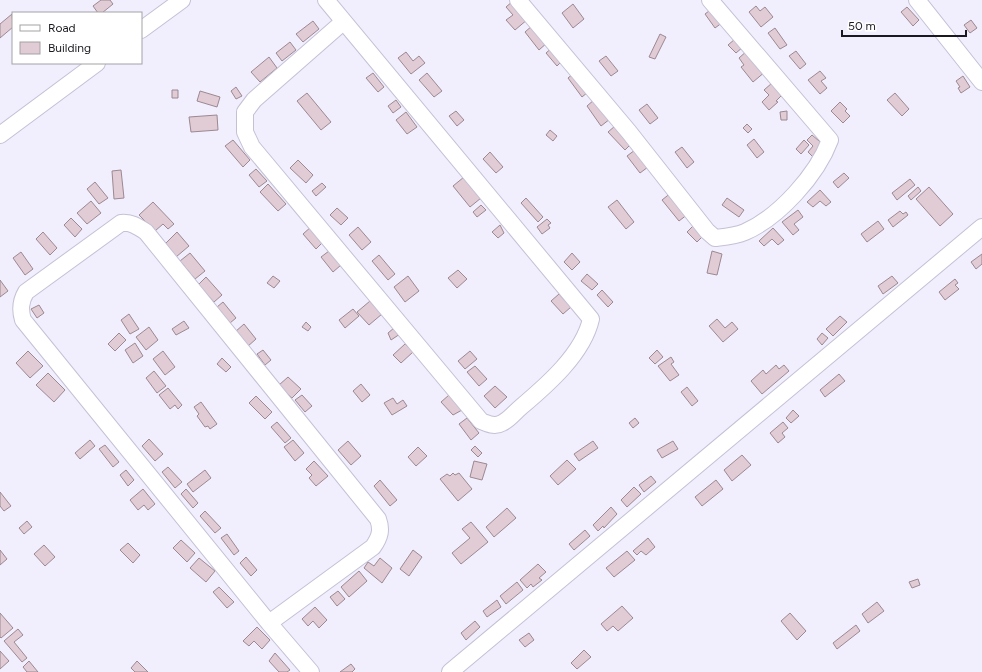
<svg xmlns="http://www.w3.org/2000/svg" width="982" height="672" font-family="Figtree,sans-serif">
<rect width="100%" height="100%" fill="#f1eefe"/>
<!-- building -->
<path fill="#e1cbd5" stroke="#9c8991" d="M 101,0 L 110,0 L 113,4 L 102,13 L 98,13 L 93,6 Z
M 513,1 L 528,19 L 515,30 L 506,20 L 513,15 L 506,7 Z
M 573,4 L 584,19 L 573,28 L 562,13 Z
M 756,6 L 760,11 L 765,7 L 773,17 L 761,27 L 749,12 Z
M 907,7 L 919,20 L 913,26 L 901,12 Z
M 713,8 L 723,22 L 715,28 L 705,14 Z
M 12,14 L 13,27 L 0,38 L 0,24 Z
M 971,20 L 977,28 L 970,33 L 964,25 Z
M 313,21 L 319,29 L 303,42 L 296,34 Z
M 533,25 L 548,42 L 539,50 L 525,32 Z
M 775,28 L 787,45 L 780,49 L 768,33 Z
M 660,34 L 666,37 L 655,59 L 649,57 Z
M 735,39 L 743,47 L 736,53 L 728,45 Z
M 290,42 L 296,50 L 282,61 L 276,53 Z
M 553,47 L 563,60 L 557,66 L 546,53 Z
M 748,50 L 766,71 L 753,82 L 741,67 L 744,65 L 739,58 Z
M 796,51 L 806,64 L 800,69 L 789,56 Z
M 406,52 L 413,61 L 419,56 L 425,63 L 411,74 L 398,58 Z
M 606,56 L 618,71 L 611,76 L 599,61 Z
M 269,57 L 277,68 L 260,82 L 251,72 Z
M 820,71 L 826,78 L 821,81 L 827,88 L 820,94 L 808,80 Z
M 373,73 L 384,87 L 378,92 L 366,78 Z
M 427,73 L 442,91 L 434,97 L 419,80 Z
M 574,73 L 588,92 L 582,97 L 568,78 Z
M 963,76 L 970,87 L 961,93 L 958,88 L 960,87 L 956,81 Z
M 772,83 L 782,95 L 776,101 L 778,102 L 769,110 L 762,102 L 769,95 L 764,90 Z
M 236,87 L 242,96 L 236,99 L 231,91 Z
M 172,90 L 178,90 L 178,98 L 172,98 Z
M 200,91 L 220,97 L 217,107 L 197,101 Z
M 307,93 L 331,122 L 321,130 L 297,101 Z
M 895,93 L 909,109 L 902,116 L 887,100 Z
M 595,99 L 610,119 L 601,126 L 587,106 Z
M 396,100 L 401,107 L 393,113 L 388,106 Z
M 840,102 L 847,109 L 845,111 L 850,116 L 843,123 L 831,111 Z
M 647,104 L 658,118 L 650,124 L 639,110 Z
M 456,111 L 464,120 L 457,126 L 449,116 Z
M 787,111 L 787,120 L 781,120 L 780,112 Z
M 406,112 L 417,127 L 407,134 L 396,120 Z
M 217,115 L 218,130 L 191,132 L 189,117 Z
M 747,124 L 752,129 L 748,133 L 743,128 Z
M 615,126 L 632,143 L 625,150 L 608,132 Z
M 550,130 L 557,136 L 553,141 L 546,135 Z
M 812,135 L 825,146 L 814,158 L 808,152 L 813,146 L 807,140 Z
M 754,139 L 764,152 L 757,158 L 747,145 Z
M 233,140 L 250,160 L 243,167 L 225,146 Z
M 804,140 L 809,145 L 801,154 L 796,149 Z
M 682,147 L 694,162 L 687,168 L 675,152 Z
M 635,150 L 648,167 L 640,173 L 627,156 Z
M 490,152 L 503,167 L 496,173 L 483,159 Z
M 298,160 L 313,175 L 306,183 L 290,168 Z
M 256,169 L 267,181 L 259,187 L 249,175 Z
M 121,170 L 124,198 L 114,199 L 112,171 Z
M 844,173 L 849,178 L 838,188 L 833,182 Z
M 464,177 L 481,198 L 470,207 L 453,186 Z
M 910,179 L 915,185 L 897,200 L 892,193 Z
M 95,182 L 108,198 L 99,204 L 87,189 Z
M 322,183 L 326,187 L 316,196 L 312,191 Z
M 268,184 L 286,204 L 278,211 L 260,192 Z
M 918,187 L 921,191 L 911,200 L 908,196 Z
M 929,187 L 953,214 L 940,226 L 916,199 Z
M 820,190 L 831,202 L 826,206 L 820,201 L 813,207 L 807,202 Z
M 672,192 L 688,214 L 679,221 L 662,200 Z
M 526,198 L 543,217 L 538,222 L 521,203 Z
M 727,198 L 744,210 L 739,217 L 722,205 Z
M 617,200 L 634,222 L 626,229 L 608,207 Z
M 91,201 L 101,213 L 87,224 L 77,213 Z
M 153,202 L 174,224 L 168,229 L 163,224 L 155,231 L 139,215 Z
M 481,205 L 486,210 L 477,217 L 473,212 Z
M 337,208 L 348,218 L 341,225 L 330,215 Z
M 798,210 L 803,217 L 794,224 L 799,230 L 793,235 L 782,222 Z
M 900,211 L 903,214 L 906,212 L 908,215 L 893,227 L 888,220 Z
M 71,218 L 82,229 L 75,237 L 64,225 Z
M 547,219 L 551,223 L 548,225 L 550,228 L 542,234 L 537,227 Z
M 878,221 L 884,229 L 867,242 L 861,234 Z
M 500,225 L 504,233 L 498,238 L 492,232 Z
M 694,225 L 704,235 L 697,242 L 687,232 Z
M 312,226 L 324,241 L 316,249 L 303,234 Z
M 358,227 L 371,242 L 362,250 L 349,235 Z
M 773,228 L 784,240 L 778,245 L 772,239 L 764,246 L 759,241 Z
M 43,232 L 57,248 L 50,255 L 36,239 Z
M 177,232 L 189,246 L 176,257 L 165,244 Z
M 329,251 L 341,265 L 333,272 L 321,257 Z
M 712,251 L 722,254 L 717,275 L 707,273 Z
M 21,252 L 33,269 L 25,275 L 13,258 Z
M 190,253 L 205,271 L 195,279 L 180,261 Z
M 572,253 L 580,262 L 572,270 L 564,262 Z
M 982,254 L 982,264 L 976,269 L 971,262 Z
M 379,255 L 395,274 L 388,280 L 372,261 Z
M 458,270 L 467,279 L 457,288 L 448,278 Z
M 587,274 L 598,284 L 592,290 L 581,281 Z
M 273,276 L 280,281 L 274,288 L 267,283 Z
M 408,276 L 419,291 L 405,302 L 394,287 Z
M 892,276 L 898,283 L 883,294 L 878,286 Z
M 206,277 L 222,295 L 214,302 L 198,285 Z
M 955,279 L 958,283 L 955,285 L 959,289 L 945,300 L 939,292 Z
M 0,280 L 8,291 L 0,297 Z
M 602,290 L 613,302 L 608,307 L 597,295 Z
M 559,294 L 571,307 L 563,314 L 551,301 Z
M 370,301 L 382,314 L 369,325 L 357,312 Z
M 223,302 L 236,318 L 230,323 L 217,307 Z
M 39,305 L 44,313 L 37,318 L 31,309 Z
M 353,309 L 359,316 L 345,328 L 339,320 Z
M 129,314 L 139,329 L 130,334 L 121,320 Z
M 840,316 L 847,322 L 833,336 L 826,329 Z
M 717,319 L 725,328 L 732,322 L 738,329 L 723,342 L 709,326 Z
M 184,321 L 189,328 L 176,335 L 172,329 Z
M 306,322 L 311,327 L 308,331 L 302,327 Z
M 244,324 L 256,339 L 247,347 L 235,332 Z
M 149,327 L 158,340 L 146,350 L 136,337 Z
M 394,328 L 400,334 L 391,340 L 388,333 Z
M 119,333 L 126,340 L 115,351 L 108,344 Z
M 822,333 L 828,338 L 822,345 L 817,339 Z
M 135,343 L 143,356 L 133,363 L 125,350 Z
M 405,344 L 413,352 L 401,363 L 393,355 Z
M 263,350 L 271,360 L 265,365 L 257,354 Z
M 657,350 L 663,357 L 655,364 L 649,358 Z
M 28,351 L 43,366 L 30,378 L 16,363 Z
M 163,351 L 175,367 L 165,375 L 153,359 Z
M 470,351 L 477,359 L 465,369 L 458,361 Z
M 671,357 L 674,362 L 671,364 L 679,375 L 670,381 L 658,366 Z
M 222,358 L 231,367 L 226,372 L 217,364 Z
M 776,365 L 779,369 L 784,365 L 789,371 L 762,394 L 751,381 L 763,370 L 766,374 Z
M 475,366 L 487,379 L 479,386 L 467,372 Z
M 154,371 L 166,386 L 157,393 L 146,378 Z
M 48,373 L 65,390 L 54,402 L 36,385 Z
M 839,374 L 845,381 L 825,397 L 820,390 Z
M 288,377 L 301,389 L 292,398 L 279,385 Z
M 361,384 L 370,395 L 362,402 L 353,391 Z
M 495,386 L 507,397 L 495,408 L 484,396 Z
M 687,387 L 698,401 L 692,406 L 681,392 Z
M 168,388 L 182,405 L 178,409 L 175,405 L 170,409 L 159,395 Z
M 302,395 L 312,406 L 305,412 L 295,400 Z
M 449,395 L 462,410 L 453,415 L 441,402 Z
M 256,396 L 272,412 L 265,419 L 249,403 Z
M 393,398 L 397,404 L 403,400 L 407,406 L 392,415 L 384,403 Z
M 201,402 L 217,424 L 210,429 L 208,426 L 205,427 L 197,416 L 199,414 L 194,407 Z
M 793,410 L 799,416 L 791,423 L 786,418 Z
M 467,418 L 479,433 L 471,440 L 459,424 Z
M 635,418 L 639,423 L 633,428 L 629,423 Z
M 277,422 L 291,438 L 285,443 L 271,427 Z
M 783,422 L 788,428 L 782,433 L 785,437 L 778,443 L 770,433 Z
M 149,439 L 163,454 L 155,461 L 142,446 Z
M 90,440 L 95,446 L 80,459 L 75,453 Z
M 293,440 L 304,453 L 295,461 L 284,447 Z
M 348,441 L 361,456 L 351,465 L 338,450 Z
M 593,441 L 598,448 L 579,461 L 574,454 Z
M 673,441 L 678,449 L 662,458 L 657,450 Z
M 105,445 L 119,462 L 113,467 L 99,449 Z
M 475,446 L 482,453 L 478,457 L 471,450 Z
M 418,447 L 427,456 L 416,466 L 408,457 Z
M 742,455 L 751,465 L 732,481 L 724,470 Z
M 567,460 L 576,469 L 558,485 L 550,476 Z
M 314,461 L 328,476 L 316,486 L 309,478 L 312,475 L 306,469 Z
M 474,461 L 487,464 L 482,480 L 470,477 Z
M 168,467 L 182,482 L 175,488 L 162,472 Z
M 126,470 L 134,480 L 128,486 L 120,475 Z
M 205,470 L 211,478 L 193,492 L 187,484 Z
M 453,473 L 455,475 L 459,473 L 472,489 L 458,501 L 440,479 L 447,474 L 450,476 Z
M 651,476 L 656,482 L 644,492 L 639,485 Z
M 380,480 L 397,500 L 390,506 L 374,486 Z
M 716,480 L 723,489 L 702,506 L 695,497 Z
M 634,487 L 641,494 L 627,507 L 621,500 Z
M 143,489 L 155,504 L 148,510 L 144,505 L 138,510 L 130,500 Z
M 186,489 L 198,503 L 193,508 L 181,494 Z
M 0,492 L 11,506 L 4,511 L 0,506 Z
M 611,507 L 617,514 L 604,528 L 603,526 L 598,531 L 593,525 Z
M 507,508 L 516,518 L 494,537 L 486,527 Z
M 205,511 L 221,528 L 215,533 L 200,516 Z
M 27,521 L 32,527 L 24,534 L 19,528 Z
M 471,522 L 488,542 L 461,564 L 452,553 L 470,538 L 462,529 Z
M 585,530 L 590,536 L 574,550 L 569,544 Z
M 227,534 L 239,551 L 234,555 L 221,538 Z
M 648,538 L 655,547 L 646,555 L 641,551 L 637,555 L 633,551 Z
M 181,540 L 195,553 L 187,562 L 173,548 Z
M 128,543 L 140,555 L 133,563 L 120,550 Z
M 44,545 L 55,557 L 45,566 L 34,554 Z
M 0,550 L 7,559 L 0,565 Z
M 413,550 L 422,557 L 409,576 L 400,569 Z
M 627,551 L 635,560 L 614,577 L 606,568 Z
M 246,557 L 257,570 L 251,576 L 240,563 Z
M 199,558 L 215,571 L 206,582 L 190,568 Z
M 380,558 L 392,568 L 382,583 L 364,568 L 368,562 L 374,566 Z
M 538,564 L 546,572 L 539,578 L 542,580 L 533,587 L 531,584 L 527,588 L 520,580 Z
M 359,571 L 367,581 L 349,597 L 341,587 Z
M 918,579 L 920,585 L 912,588 L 909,582 Z
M 517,582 L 523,590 L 506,604 L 500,596 Z
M 219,587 L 234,602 L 227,608 L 213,592 Z
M 338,591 L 345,599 L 337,606 L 330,597 Z
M 497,600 L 501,607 L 487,617 L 483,611 Z
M 877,602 L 884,611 L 868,623 L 862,614 Z
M 622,606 L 633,618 L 618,631 L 613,626 L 607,631 L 601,624 Z
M 315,607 L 327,620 L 319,628 L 313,621 L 308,626 L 302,619 Z
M 0,613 L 13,628 L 1,638 L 0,637 Z
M 790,613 L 806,631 L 797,640 L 781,621 Z
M 475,621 L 480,627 L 466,640 L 461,633 Z
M 856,625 L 860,631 L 837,649 L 833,643 Z
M 257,627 L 270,640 L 262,649 L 254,641 L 249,646 L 243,641 Z
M 18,629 L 23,635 L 14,642 L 27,658 L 22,662 L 4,641 Z
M 529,633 L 534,640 L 525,647 L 519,640 Z
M 584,650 L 591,657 L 577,669 L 571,663 Z
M 0,651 L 9,661 L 0,669 Z
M 275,653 L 290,670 L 287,672 L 279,672 L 269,661 Z
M 29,661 L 38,672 L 27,672 L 23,667 Z
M 137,661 L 148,672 L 135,672 L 131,668 Z
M 351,664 L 355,669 L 352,672 L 340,672 Z"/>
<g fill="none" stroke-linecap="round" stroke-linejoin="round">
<defs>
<path id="street" d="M 326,0 L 591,319 C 583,354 547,385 521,407 C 515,412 509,420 502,423 C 495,427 488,424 481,421 L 252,147 L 245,132 L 245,112 L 254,100 L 343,22
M 518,0 L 629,132 L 707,231 L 715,238 C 724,237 736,236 745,232 C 779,217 817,175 830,140 L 710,0
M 917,0 L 982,82
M 141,30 L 182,0
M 0,135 L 97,63
M 269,623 L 373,547 C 380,537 382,530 378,519 L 146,232 C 137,226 131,222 121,223 L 26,292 C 20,302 20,310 23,320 L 269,623 L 311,672
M 450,672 L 982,227"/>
</defs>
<!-- street casing -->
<use href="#street" stroke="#c5c1d5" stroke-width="18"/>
<!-- street -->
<use href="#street" stroke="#fff" stroke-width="16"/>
</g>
<!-- legend -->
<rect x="12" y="12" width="130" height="52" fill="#ffffff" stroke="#a3a3a6"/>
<rect x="20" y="25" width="20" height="6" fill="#ffffff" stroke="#a3a3a6"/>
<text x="48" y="32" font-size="12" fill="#1a1920">Road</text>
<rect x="20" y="42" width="20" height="12" fill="#e1cbd5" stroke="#a3a3a6"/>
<text x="48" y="52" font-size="12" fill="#1a1920">Building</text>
<!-- scale -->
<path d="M842 30v6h124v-6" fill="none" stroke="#1a1920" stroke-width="2"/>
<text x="848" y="30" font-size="12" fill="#1a1920" stroke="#ffffff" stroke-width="3" paint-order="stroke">50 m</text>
</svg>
